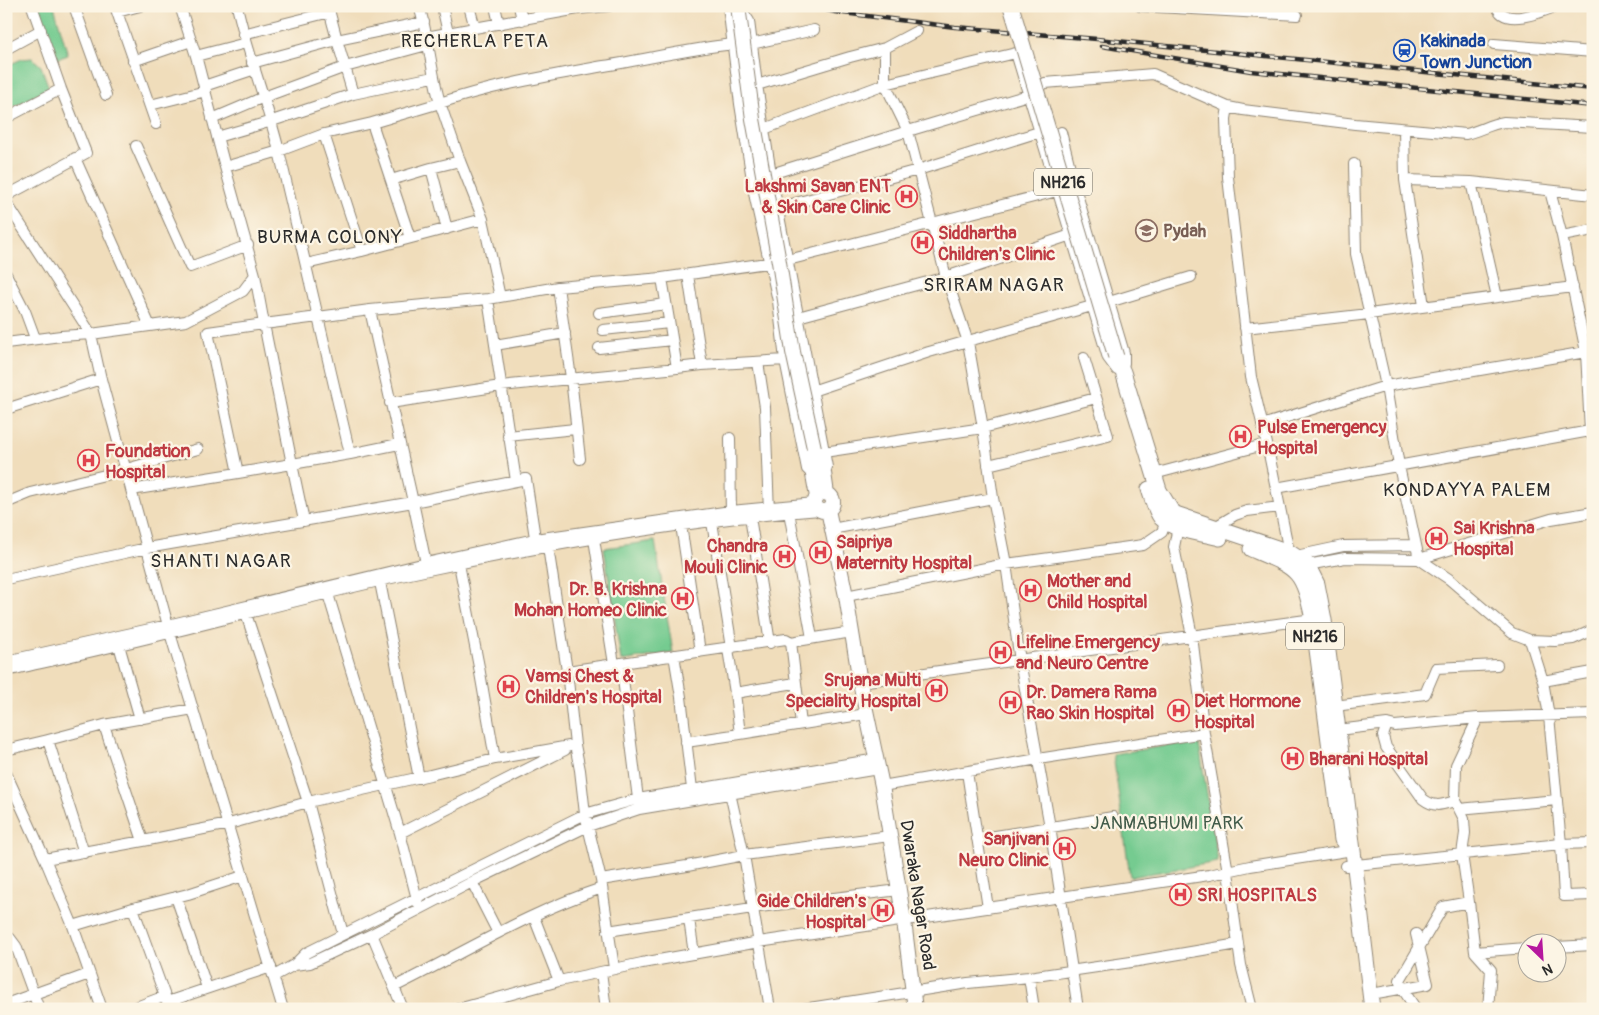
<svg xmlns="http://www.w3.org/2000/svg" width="1599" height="1015" font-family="Pangolin,sans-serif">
<rect width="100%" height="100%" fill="#fcf5e5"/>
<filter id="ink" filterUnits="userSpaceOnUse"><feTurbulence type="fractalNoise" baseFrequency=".02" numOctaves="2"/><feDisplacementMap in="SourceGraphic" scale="10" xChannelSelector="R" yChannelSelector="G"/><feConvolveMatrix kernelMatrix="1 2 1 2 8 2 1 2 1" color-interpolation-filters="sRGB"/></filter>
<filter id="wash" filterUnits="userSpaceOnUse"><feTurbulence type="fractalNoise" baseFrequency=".0096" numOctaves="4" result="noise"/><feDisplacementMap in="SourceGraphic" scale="20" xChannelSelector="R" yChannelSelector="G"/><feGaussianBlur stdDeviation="1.12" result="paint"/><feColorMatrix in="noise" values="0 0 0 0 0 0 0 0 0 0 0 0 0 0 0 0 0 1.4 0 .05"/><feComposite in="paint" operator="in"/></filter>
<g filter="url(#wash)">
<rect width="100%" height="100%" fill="#f0ddbb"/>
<!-- green -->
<path fill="#74cb90" stroke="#507b5e" d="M 36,6 L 54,6 L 68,55 L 54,60 Z
M 32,58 L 41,66 L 49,88 L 6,111 L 6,66 L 22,59 Z
M 655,541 L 673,653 L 621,661 L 604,548 Z
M 1192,742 L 1199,744 L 1218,862 L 1130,877 L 1113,754 Z"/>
</g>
<g filter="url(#ink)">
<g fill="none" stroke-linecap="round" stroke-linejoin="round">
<defs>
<path id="minor" d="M 74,6 L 106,95
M 115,6 L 117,12 L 140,6
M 180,6 L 196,56 L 225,167
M 237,6 C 248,55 267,102 279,151 L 324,134 L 372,123 L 410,238
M 419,6 C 429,38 431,71 440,103 C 493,85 549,76 604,66 C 647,59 689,49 733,44
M 442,6 L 448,33
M 469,6 L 475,28
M 495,6 L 499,24
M 519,6 L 522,20
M 728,6 L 740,104 L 755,198 L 778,301 L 785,360 L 807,469 L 813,475
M 731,6 L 745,15 L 749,21 L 757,85 L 771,174 L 827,467 L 824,473
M 1140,6 L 1297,15
M 1497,6 C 1503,28 1542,12 1557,6
M 117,12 L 156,124
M 243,34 L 330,12
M 426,37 L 578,9 L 609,6
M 751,44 L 814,30
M 1494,44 L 1593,52
M 6,49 L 41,30
M 196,56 L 246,43
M 133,61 L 191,41
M 252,63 L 337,40 L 328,6
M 757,85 L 850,57 L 885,48 L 917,31
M 204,86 L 255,69
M 353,94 L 433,77
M 150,105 L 206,91
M 1228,107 L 1226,119 L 1228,177 L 1251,377 L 1267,444 L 1289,552
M 6,118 L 61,89
M 212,119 L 264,97 L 345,67 L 427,45
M 372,123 L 440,103 L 460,161
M 764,129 L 885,84 L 1016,53 L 1108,358 L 1117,370
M 1404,129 L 1405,180 L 1424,306
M 1061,132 L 1074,184 L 1124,353 L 1124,363 L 1122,369
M 324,134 L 362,251
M 217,137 L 272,121 L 353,94 L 337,40 L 424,22
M 136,146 L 190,267 L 248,245
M 75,158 L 150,326
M 1354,164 L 1356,254 L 1386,386 L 1399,466 L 1419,559 L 1449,579 L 1512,633 L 1530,640 L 1555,641 L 1573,639 L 1593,630
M 431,168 L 460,161 L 483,219
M 771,174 L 908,131 L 885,84 L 885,48
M 391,180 L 431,168 L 447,229
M 1405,180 L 1471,182 L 1593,195
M 1471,182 L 1497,297
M 1550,191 L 1562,236 L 1586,352 L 1590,431 L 1592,436
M 6,196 L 86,153 L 61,89 L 32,6
M 6,202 L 91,334 L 101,379 L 170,633 L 283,1009
M 777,208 L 918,170 L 1039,132
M 1562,236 L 1593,230
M 306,264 L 362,251 L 483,219 L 500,297
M 6,274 L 25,311 L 35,338
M 255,275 L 225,167 L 279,151 L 318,317 L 264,324 L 292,464 L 350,454
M 688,275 L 702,365
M 558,287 L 571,378 L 580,459
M 488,299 L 516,481
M 1109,302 L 1191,277
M 370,310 L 318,317 L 350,454 L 399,444
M 599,313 L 666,304
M 798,317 L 946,277 L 1071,235
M 1245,328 L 1369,314 L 1573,287
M 603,330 L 669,323
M 6,343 L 61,336 L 91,334 L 186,321 L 243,291 L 255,275 L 264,324 L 208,332 L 238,473 L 292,464 L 304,521
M 495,345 L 565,333
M 599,348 L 672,340
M 785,360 L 702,365 L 677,368 L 662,278 L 788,260 L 1057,191
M 758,362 L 765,407 L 769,513
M 812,391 L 929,352 L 1092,306
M 1096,398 L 983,428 L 968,342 L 946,277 L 908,131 L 1028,95 L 1045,83 L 1153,74 L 1228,107 L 1243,110 L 1355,124 L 1466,134 C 1479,131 1490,124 1504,122 L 1593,127
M 390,403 L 501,386 L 677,368
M 6,409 L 101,379
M 1262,425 L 1386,386 L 1586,352
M 508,436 L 575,429
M 730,438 L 731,516
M 824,452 L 983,428 L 993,498 L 1006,564 L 1020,661 L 1050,827 L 1078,1009
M 988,465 L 1108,436 L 1084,358
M 1154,474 L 1267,444
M 1276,488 L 1590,431
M 131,490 L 238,473
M 6,503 L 30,493 L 105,475 L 198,449
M 789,512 L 812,638
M 750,517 L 770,643
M 712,522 L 732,648
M 681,525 L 700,652
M 1178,527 L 1174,547 L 1192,636 L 1204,733 L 1228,872 L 1241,965 L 1252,1009
M 1215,527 L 1235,515 L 1247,511 L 1280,507
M 832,529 L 993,498
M 594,539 L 614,664
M 536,544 L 526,479 L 413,502 L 370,310 L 488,299 L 558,287 L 662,278
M 548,547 L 567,671 L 575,745 L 580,770 L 585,814 L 601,880 L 614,968
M 1296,556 L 1343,546 L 1416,545
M 459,564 L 479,667 L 495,759 L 575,745
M 1302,566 L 1345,558 L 1419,559 L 1551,519 L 1593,512
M 6,579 L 147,548 L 413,502 L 427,568
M 380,582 L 419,778
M 328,594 L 400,833 L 418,903
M 846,596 L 1006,564 L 1143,545 L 1162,532 L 1167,518
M 246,614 L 308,802 L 343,934
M 1530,640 L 1543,681 L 1549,716 L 1561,844 L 1564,896 L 1593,895
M 791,642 L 801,724
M 119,645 L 140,719
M 728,649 L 735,693 L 740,734 L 866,714
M 674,655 L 681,697 L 692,789
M 6,661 L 168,625 L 426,563 L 535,539 L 731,511 L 815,503
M 621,663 L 638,799
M 6,671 C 62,658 118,646 173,632 C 258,611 343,588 428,570 C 557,543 688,520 820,510
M 567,671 L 786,639 L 791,642 L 852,632
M 1543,681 L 1593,672
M 860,682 L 1313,619
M 735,693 L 795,683
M 1335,706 L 1425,694 L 1436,668 L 1497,665
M 193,709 L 104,725 L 143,841 L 229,824 L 308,802 L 430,775 L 495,759
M 1478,718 L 1456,765 L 1455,801 L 1464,819 L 1465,833 L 1462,854 L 1469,902 L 1475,952 L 1526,948
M 1338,730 L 1387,724
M 686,742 L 740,734
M 6,750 L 48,740
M 967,772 L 988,908
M 6,773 L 45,859
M 882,786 L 1038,759 L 1204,733
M 730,793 L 744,855 L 770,1009
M 1455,801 C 1441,805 1435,808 1423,799 L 1386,747 L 1383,736 L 1387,724 L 1395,726 L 1478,718 L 1593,714
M 1459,809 L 1557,800
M 400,833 L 565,750
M 977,839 L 1113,817
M 84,853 L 48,740 L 104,725
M 1346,866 L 1561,844 L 1593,843
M 243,876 L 188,894 L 133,908 L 167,1002 L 271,967
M 601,880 L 687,866 L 744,855 L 890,836
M 472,882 L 498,933
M 176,897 L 207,988
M 534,917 L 559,981 L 642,963 L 759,942 L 1209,875 L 1250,866 L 1353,850
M 689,919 L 694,954
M 73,926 L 45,859 L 143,841
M 608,931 L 752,908 L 899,890
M 372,934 L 394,987 C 463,953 529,912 602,888
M 6,936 L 10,938 L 16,946 L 39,1009
M 1556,947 L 1593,945
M 1475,952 L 1491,970 L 1488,1009
M 294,965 L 306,953 L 585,814 L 638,799 L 877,759
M 601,972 L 606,1009
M 274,976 L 294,965 L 310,963 L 372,934 L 472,882 L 588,826 L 639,809 L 878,769
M 1029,977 L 1034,1009
M 394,987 L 403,1009
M 1371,994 L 1428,984 L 1416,934
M 6,1004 L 89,974
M 102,1009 L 73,926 L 133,908
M 131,1009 L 165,996
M 458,1009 L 559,981
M 803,1009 L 968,983 L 1029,977 L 1138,961 L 1238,944
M 1416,1009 L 1406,994 L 1400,980 L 1443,907 L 1469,902"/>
<path id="major" d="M 814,448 L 818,466 L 824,473 L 827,494
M815 502a9 9 0 1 1 18 0a9 9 0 1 1-18 0Z
M 817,497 L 813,475 L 818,466
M 828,510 L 846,596 L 860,682 L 882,786 L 904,921 L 915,1009"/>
<path id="highway" d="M 1116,357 L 1123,372 L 1159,490 L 1171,510 L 1176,514 L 1289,552 L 1307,564 L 1317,584 L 1324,620 L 1346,793 L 1372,1009
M 1149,489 C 1152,498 1155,510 1161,518 C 1175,532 1202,533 1220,538
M 1251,549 C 1298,569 1302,568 1313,619 L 1342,840"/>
</defs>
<!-- minor casing -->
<use href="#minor" stroke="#8e8473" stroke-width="12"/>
<!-- major casing -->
<use href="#major" stroke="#8e8473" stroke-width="16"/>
<!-- highway casing -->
<use href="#highway" stroke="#8e8473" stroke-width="17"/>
<!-- minor -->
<use href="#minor" stroke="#fff" stroke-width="10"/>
<!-- major -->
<use href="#major" stroke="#fff" stroke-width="14"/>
<!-- highway -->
<use href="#highway" stroke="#fff" stroke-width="15"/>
<defs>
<path id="rail" d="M 810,6 L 835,12 L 955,27 L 1097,39 L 1593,89
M 1102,46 L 1251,71 L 1593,106"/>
</defs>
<!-- rail casing -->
<use href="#rail" stroke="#2b2b2b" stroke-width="4.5"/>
<!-- rail -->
<use href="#rail" stroke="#fcf5e5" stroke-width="2.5" stroke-dasharray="8" stroke-linecap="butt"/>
<defs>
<path id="major-bridge" d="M 738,6 L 753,119 L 779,262 L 793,352 L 814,448"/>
<path id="highway-bridge" d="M 1011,6 L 1116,357"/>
</defs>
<!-- major-bridge casing -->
<use href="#major-bridge" stroke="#8e8473" stroke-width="16" stroke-linecap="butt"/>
<!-- highway-bridge casing -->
<use href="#highway-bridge" stroke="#8e8473" stroke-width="17" stroke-linecap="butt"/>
<!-- major-bridge -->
<use href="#major-bridge" stroke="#fff" stroke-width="14"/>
<!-- highway-bridge -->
<use href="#highway-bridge" stroke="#fff" stroke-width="15"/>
</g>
</g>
<!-- icons -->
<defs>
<symbol id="station-ring" viewBox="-11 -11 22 22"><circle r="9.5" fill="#fcf5e5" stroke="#1a4fb4" stroke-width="1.5"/><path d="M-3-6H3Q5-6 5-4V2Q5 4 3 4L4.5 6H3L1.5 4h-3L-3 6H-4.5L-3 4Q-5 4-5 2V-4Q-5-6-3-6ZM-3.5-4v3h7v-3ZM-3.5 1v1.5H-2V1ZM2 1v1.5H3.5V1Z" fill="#1a4fb4"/></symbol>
<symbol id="hospital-ring" viewBox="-11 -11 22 22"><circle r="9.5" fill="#fcf5e5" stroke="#e0444e" stroke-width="1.5"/><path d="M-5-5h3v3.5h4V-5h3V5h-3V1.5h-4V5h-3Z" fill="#e0444e"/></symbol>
<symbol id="university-ring" viewBox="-11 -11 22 22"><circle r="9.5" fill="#fcf5e5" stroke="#8d6e63" stroke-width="1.5"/><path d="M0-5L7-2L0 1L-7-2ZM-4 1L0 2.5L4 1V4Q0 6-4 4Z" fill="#8d6e63"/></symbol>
</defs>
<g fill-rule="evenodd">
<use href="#station-ring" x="1392" y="38" width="25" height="25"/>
<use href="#hospital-ring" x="894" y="184" width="25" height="25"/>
<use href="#university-ring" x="1134" y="218" width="25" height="25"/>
<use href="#hospital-ring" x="910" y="230" width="25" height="25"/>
<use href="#hospital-ring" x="1228" y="424" width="25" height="25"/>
<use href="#hospital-ring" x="76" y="448" width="25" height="25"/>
<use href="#hospital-ring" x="1424" y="526" width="25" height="25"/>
<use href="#hospital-ring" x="808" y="540" width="25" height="25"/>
<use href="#hospital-ring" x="772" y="544" width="25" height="25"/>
<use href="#hospital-ring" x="1018" y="578" width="25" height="25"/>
<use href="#hospital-ring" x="670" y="586" width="25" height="25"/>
<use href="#hospital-ring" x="988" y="640" width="25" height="25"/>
<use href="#hospital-ring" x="496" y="674" width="25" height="25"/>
<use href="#hospital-ring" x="924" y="678" width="25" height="25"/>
<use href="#hospital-ring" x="998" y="690" width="25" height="25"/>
<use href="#hospital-ring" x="1166" y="698" width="25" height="25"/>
<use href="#hospital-ring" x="1280" y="746" width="25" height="25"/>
<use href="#hospital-ring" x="1052" y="836" width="25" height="25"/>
<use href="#hospital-ring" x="1168" y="882" width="25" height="25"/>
<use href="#hospital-ring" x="870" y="898" width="25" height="25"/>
</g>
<g text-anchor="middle" stroke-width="4.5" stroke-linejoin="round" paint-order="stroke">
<!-- shield labels -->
<g fill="#fcf5e5" stroke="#6a6863" stroke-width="1">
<rect x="1034" y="168.5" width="58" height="27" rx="4"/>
<rect x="1286" y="622.5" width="58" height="27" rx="4"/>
</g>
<g font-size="16" font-weight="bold" fill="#2b2b2b">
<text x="1063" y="188">NH216</text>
<text x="1315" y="642">NH216</text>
</g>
<!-- transit labels -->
<g font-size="18" font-weight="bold" fill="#164399" stroke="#fcf5e5" text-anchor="start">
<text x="1420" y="47">Kakinada<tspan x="1420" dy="21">Town Junction</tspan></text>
</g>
<!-- health labels -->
<g font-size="18" font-weight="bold" fill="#be3a42" stroke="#fcf5e5" text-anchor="start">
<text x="891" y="192" text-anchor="end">Lakshmi Savan ENT<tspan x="891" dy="21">&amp; Skin Care Clinic</tspan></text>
<text x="938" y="239">Siddhartha<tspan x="938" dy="21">Children's Clinic</tspan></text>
<text x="1257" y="433">Pulse Emergency<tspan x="1257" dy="21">Hospital</tspan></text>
<text x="105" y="457">Foundation<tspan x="105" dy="21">Hospital</tspan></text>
<text x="1453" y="534">Sai Krishna<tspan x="1453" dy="21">Hospital</tspan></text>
<text x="836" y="548">Saipriya<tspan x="836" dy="21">Maternity Hospital</tspan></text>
<text x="768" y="552" text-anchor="end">Chandra<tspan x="768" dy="21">Mouli Clinic</tspan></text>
<text x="1047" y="587">Mother and<tspan x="1047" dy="21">Child Hospital</tspan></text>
<text x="667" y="595" text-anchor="end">Dr. B. Krishna<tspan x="667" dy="21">Mohan Homeo Clinic</tspan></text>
<text x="1016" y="648">Lifeline Emergency<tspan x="1016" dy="21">and Neuro Centre</tspan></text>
<text x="525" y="682">Vamsi Chest &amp;<tspan x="525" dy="21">Children's Hospital</tspan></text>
<text x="921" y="686" text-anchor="end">Srujana Multi<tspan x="921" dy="21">Speciality Hospital</tspan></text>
<text x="1026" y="698">Dr. Damera Rama<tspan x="1026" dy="21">Rao Skin Hospital</tspan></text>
<text x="1194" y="707">Diet Hormone<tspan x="1194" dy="21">Hospital</tspan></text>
<text x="1309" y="765">Bharani Hospital</text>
<text x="1049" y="845" text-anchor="end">Sanjivani<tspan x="1049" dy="21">Neuro Clinic</tspan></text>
<text x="1197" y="901">SRI HOSPITALS</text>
<text x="866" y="907" text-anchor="end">Gide Children's<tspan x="866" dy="21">Hospital</tspan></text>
</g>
<!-- education labels -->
<g font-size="18" font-weight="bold" fill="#785e54" stroke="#fcf5e5" text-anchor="start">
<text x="1163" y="237">Pydah</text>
</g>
<!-- park labels -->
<g font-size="18" fill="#415b49" stroke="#fcf5e5">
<text x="1167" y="829">JANMABHUMI PARK</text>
</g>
<!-- street labels -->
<g font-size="18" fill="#2b2b2b" stroke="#fcf5e5">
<text transform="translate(918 895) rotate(81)" y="6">Dwaraka Nagar Road</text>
</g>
<!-- neighbourhood labels -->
<g font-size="19" letter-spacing="1" fill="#2b2b2b" stroke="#fcf5e5">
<text x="475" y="47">RECHERLA PETA</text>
<text x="330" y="243">BURMA COLONY</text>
<text x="994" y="291">SRIRAM NAGAR</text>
<text x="1467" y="496">KONDAYYA PALEM</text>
<text x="221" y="567">SHANTI NAGAR</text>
</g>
</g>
<!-- margin -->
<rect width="1599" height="1015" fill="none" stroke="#fcf5e5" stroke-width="25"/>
<!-- north arrow -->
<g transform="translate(1542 958) rotate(155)"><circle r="24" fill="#fcf5e5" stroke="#a8a49b"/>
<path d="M0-4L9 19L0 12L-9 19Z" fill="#b5179e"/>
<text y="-8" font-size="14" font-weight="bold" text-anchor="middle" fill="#2b2b2b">N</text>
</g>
</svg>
